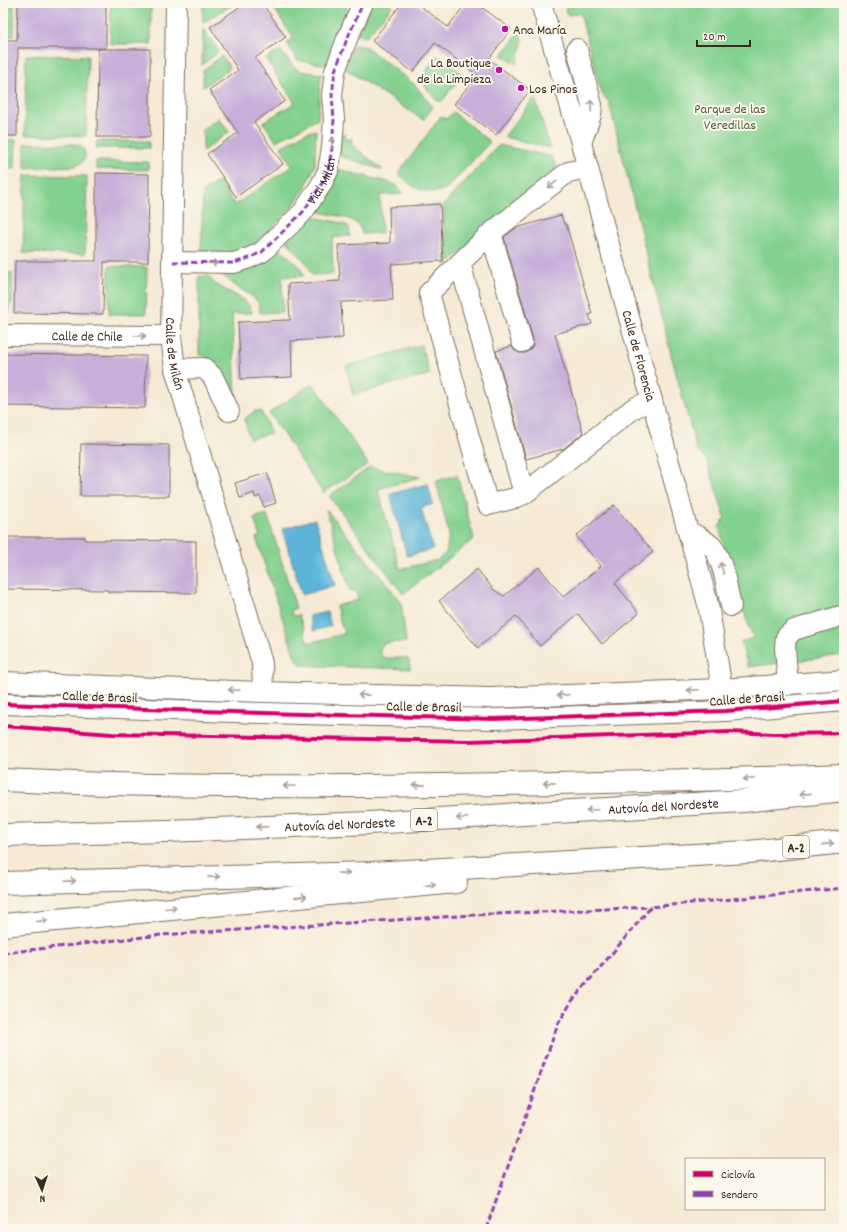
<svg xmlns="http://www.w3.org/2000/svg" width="847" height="1232" font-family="Dekko,sans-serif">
<rect width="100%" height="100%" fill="#fbf7ec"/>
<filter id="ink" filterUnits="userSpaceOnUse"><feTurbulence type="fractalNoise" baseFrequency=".025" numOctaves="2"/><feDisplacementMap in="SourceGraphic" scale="8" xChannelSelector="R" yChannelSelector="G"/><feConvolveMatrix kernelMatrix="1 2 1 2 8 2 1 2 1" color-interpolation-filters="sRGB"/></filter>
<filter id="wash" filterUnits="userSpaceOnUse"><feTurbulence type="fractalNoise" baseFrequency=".012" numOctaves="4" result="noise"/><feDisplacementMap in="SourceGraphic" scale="16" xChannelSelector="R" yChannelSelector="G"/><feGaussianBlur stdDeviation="0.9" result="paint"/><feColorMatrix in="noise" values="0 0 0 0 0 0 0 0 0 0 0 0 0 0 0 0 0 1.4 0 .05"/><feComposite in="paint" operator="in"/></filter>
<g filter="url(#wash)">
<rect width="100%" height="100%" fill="#f6ead5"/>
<!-- green -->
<path fill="#83d190" stroke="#5f7e57" d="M 3,3 L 14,3 L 14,36 L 3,36 Z
M 111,3 L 151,3 L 151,44 L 110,44 Z
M 203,3 L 236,3 L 203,22 Z
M 271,3 L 349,3 L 334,39 L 326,65 L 297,60 L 287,43 L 293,38 Z
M 371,3 L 388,3 L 392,6 L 366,37 L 357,35 Z
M 566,3 L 844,3 L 844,655 L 748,667 L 741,642 L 753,638 L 738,595 L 719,527 L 725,518 L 707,461 L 697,451 L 671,354 L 609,102 L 602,94 L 580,13 L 567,15 L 565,7 Z
M 203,29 L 219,51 L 202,65 Z
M 519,32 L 523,40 L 517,64 L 502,55 Z
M 354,45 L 366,47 L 405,77 L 414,84 L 433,107 L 423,120 L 344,68 Z
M 280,50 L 293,66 L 299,71 L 322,74 L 320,85 L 318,119 L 276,141 L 263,122 L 295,103 L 266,59 Z
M 26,55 L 88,56 L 86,136 L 25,135 Z
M 222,56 L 230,68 L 203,87 L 203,70 Z
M 437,56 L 463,74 L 442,101 L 437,101 L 420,79 Z
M 535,97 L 550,148 L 504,137 Z
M 453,112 L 490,142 L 448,187 C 437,195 421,193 410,184 C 406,180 403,177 398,174 L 441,116 L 446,119 Z
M 219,118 L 229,132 L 203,151 L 203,129 Z
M 316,130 L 315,165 L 305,188 L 293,206 L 275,225 L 254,245 L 235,253 L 201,253 L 203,192 L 219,181 L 235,205 L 292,166 L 281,147 L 305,133 Z
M 346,134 L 345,139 L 352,139 L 351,144 L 383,170 L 337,155 L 338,135 Z
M 3,140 L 16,140 L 15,169 L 3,169 Z
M 97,141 L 149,141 L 149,148 L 96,148 Z
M 25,143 L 75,144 C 89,147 88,161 76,166 L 25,168 Z
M 499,145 L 553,157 L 557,170 L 446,265 L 443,205 Z
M 96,161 L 149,162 L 148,170 L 96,169 Z
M 337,169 L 388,182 C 395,184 401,187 402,194 L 380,195 L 382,233 L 362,234 C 359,214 332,217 317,211 L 316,208 C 327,196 334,185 337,169 Z
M 25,175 L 87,176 L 85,254 L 23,253 Z
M 311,216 C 322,220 342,221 349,227 L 350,236 L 332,238 L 333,274 L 312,275 L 308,265 L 285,239 Z
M 277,247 C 285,254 302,265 304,276 L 282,277 L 283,312 L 260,313 L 259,304 L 253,297 L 237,287 L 220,273 L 243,271 L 261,263 Z
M 109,266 L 147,267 L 146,314 L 109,314 Z
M 3,273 L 12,273 L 12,303 L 10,303 L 10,312 L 3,312 Z
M 199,276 L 208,276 C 211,279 214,283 217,285 C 228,293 250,298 252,313 L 232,314 L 236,393 L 234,414 L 213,365 C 209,360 206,355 199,355 Z
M 421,345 L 430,374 L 353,395 L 346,366 Z
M 313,383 L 368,464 L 323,493 L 269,413 Z
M 255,411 L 261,411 L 271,433 L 250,439 L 244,419 Z
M 370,467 L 420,477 L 378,489 L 400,569 L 438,560 L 446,553 L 449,534 L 436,481 L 457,475 L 474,539 L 403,594 L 329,496 Z
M 326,509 L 401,602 L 406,642 L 384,643 L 380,648 L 380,653 L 384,658 L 407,658 L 409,661 L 410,669 L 319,666 L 301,665 L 296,660 L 256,538 L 260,536 L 254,518 L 267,514 L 296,608 L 291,610 L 293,616 L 299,615 L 308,643 L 344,634 L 336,606 L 358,600 L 355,590 L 350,591 Z"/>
<!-- water -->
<path fill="#5bb5d9" stroke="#4b707c" d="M 428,484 L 433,504 L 421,508 L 433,549 L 407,556 L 390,494 Z
M 315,519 L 335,585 L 302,595 L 282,529 Z
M 327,612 L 331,626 L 313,631 L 309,616 Z"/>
<g id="blocks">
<!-- building -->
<path fill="#c6afd9" d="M 18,3 L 106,3 L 106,48 L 18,48 L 17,136 L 3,136 L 3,40 L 17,40 Z
M 245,3 L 262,3 L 286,37 L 255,58 L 285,101 L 254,122 L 283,164 L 236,197 L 207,154 L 238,133 L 209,90 L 238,70 L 210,27 Z
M 402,3 L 416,3 L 448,27 L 466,3 L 476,3 L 511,29 L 489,59 L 530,90 L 496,135 L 454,104 L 477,75 L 435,43 L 413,72 L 372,41 Z
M 98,49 L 150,49 L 150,137 L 97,137 Z
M 96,173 L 149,174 L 148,262 L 104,262 L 103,314 L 14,313 L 15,261 L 96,261 Z
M 440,204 L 443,261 L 391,264 L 393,300 L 341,302 L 343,338 L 291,341 L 292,377 L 241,379 L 238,322 L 290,320 L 288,284 L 340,281 L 338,245 L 390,243 L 389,207 Z
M 561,215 L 564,224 L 566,224 L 592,314 L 589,315 L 592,324 L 555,334 L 583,433 L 563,449 L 526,459 L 496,351 L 512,346 L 514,350 L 519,353 L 525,353 L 530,350 L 533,344 L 533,339 L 504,237 L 516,228 Z
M 3,354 L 146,356 L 145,408 L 3,406 Z
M 81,444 L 169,445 L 169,496 L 80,496 Z
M 267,473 L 276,503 L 264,507 L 260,496 L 255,498 L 254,493 L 240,498 L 235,483 Z
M 614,505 L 653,552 L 615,583 L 639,613 L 602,644 L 578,614 L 540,646 L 516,616 L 478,648 L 439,601 L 477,569 L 494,590 L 504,596 L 539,567 L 563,597 L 601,566 L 576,536 Z
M 3,537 L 85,537 L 85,540 L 196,541 L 196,593 L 108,592 L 108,590 L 3,589 Z"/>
</g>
</g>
<g filter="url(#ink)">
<use href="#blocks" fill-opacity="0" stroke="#7c6d5e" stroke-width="1"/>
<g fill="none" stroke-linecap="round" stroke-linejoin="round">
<defs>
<g id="minor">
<path id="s1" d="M 176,3 L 171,336 L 175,369 L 262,663 L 263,692"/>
<path id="s2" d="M 541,3 L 581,143 L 708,604 L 724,701"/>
<path d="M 577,49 L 592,105 L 591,115 L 581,143"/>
<path d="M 491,233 L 568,172 L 588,168"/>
<path d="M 173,262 L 234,263 L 249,258 L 262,252 L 303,212 L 321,185 L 328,171 L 332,148 L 334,119 L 332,95 L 335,71 L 347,39 L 363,3"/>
<path d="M 460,263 L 429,293 L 488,505 L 515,498 L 524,494 L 634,408 L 652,400"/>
<path id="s3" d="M 3,335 L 171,336"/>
<path d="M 522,342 L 491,233 L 460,263 L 524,494"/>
<path d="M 175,369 L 204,368 L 213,377 L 229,411"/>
<path d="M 688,531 C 697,536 708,541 714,549 C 724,564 727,589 731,606"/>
<path d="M 3,682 L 263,692 L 491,698 L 722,689 L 844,680"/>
<path d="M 788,685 L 785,648 L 786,637 L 794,630 L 844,615"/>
<path d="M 3,704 L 263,713 L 494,719 L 726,711 L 844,701"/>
</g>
<g id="highway">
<path d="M 3,780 C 169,788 335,787 502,784 C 616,782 730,780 844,775"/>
<path id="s4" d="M 3,835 L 167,831 L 369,823 L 743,801 L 844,790"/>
<path d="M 3,883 L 371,873 L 748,852 L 844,842"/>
<path d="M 3,925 L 456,882"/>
</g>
</defs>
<!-- minor casing -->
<use href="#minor" stroke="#7c6d5e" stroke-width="22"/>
<!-- highway casing -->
<use href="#highway" stroke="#7c6d5e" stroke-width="24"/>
<!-- minor -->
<use href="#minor" stroke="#fff" stroke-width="20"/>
<!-- highway -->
<use href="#highway" stroke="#fff" stroke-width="22"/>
<!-- quiet -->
<g stroke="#8e44ad" stroke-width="3" stroke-dasharray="6 3" stroke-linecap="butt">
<path id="s5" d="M 173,262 L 234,263 L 249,258 L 262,252 L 303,212 L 321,185 L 328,171 L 332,148 L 334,119 L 332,95 L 335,71 L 347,39 L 363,3"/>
<path d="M 3,953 L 161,935 L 473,915 L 651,907"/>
<path d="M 486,1229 L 558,1024 L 572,1001 L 651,907 L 844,888"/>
</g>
<defs>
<path id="cycleway" d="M 3,704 L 263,713 L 494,719 L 726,711 L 844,701
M 3,726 L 112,734 L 469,741 L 730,732 L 774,734 L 844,733"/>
</defs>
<!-- cycleway casing -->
<use href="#cycleway" stroke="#fbf7ec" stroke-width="6"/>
<!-- cycleway -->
<use href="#cycleway" stroke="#d6006c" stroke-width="4"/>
</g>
<!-- one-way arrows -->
<defs><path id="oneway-shaft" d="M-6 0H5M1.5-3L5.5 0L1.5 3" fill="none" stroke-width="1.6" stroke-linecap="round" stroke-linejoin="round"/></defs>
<g stroke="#a79f9a">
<use href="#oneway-shaft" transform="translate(591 106) rotate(-93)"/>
<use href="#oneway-shaft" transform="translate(332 143) rotate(-86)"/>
<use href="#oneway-shaft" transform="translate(553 184) rotate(142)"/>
<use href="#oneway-shaft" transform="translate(212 263)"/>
<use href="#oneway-shaft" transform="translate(140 336)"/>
<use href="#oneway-shaft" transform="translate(722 568) rotate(-104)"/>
<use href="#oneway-shaft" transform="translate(234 690) rotate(-177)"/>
<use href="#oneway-shaft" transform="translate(693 690) rotate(178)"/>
<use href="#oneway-shaft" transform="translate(364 695) rotate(-178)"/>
<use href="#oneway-shaft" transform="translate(563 695) rotate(178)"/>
<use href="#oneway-shaft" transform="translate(749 779) rotate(177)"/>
<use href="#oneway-shaft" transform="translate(549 783) rotate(179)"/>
<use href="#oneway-shaft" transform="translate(419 785) rotate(179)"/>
<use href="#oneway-shaft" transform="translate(289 786) rotate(-180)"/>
<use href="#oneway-shaft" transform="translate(805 794) rotate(174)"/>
<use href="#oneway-shaft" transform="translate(592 810) rotate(177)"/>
<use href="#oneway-shaft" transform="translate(462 818) rotate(177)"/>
<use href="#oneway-shaft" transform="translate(262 827) rotate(178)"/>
<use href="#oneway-shaft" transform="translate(828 844) rotate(-6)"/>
<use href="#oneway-shaft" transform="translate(344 873) rotate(-1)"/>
<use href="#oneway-shaft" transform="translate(214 877) rotate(-1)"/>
<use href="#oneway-shaft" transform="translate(70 881) rotate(-2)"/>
<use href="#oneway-shaft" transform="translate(430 885) rotate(-6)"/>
<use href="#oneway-shaft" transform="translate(301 897) rotate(-5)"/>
<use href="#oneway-shaft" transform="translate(171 908) rotate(-5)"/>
<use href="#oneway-shaft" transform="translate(42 921) rotate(-6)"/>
</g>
</g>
<!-- markers -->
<g fill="#b5179e" stroke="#fbf7ec" stroke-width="1.5">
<circle cx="505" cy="29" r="4"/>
<circle cx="499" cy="70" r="4"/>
<circle cx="521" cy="88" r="4"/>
</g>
<g text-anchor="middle" stroke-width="4" stroke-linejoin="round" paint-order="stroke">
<!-- shield labels -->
<g fill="#fbf7ec" stroke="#75685c" stroke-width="1">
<rect x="411" y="809" width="26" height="22" rx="3"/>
<rect x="783" y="836" width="26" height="22" rx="3"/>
</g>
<g font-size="13" font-weight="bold" fill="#3b2a1e">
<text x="424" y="825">A-2</text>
<text x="796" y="852">A-2</text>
</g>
<!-- poi labels -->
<g font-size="14" fill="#3b2a1e" stroke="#fbf7ec" text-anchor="start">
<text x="513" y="34">Ana María</text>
<text x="491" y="67" text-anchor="end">La Boutique<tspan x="491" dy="16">de la Limpieza</tspan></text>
<text x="529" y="93">Los Pinos</text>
</g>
<!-- park labels -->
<g font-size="14" fill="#515c40" stroke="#fbf7ec">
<text x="730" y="113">Parque de las<tspan x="730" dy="16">Veredillas</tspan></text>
</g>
<!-- street labels -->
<g font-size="14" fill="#3b2a1e" stroke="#fbf7ec">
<text dy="5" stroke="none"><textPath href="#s5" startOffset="185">Vial Milán</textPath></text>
<text dy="5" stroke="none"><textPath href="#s3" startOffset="84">Calle de Chile</textPath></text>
<text dy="5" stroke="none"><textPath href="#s1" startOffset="351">Calle de Milán</textPath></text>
<text dy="5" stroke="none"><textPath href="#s2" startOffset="366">Calle de Florencia</textPath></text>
<text transform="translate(100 696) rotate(2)" y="5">Calle de Brasil</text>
<text transform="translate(747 698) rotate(-4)" y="5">Calle de Brasil</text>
<text transform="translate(424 706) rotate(1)" y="5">Calle de Brasil</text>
<text dy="5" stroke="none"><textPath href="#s4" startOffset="661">Autovía del Nordeste</textPath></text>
<text dy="5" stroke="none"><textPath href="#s4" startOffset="337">Autovía del Nordeste</textPath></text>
</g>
</g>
<!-- margin -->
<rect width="847" height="1232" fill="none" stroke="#fbf7ec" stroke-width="16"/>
<!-- legend -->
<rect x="685" y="1158" width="140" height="52" fill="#fbf7ec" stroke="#aea59a"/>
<rect x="693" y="1171" width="20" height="6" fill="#d6006c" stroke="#aea59a"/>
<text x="721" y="1178" font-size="12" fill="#3b2a1e">Ciclovía</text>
<rect x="693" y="1191" width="20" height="6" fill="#8e44ad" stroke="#aea59a"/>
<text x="721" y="1198" font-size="12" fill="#3b2a1e">Sendero</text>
<!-- north arrow -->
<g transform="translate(42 1190) rotate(177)" stroke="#fbf7ec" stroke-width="3" paint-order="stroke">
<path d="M0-3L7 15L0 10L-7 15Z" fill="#3b2a1e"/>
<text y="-6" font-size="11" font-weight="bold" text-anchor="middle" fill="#3b2a1e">N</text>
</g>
<!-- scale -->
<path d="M697 40v6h53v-6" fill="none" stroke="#3b2a1e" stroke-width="2"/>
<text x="703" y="40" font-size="12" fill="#3b2a1e" stroke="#fbf7ec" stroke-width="3" paint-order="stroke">20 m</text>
</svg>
